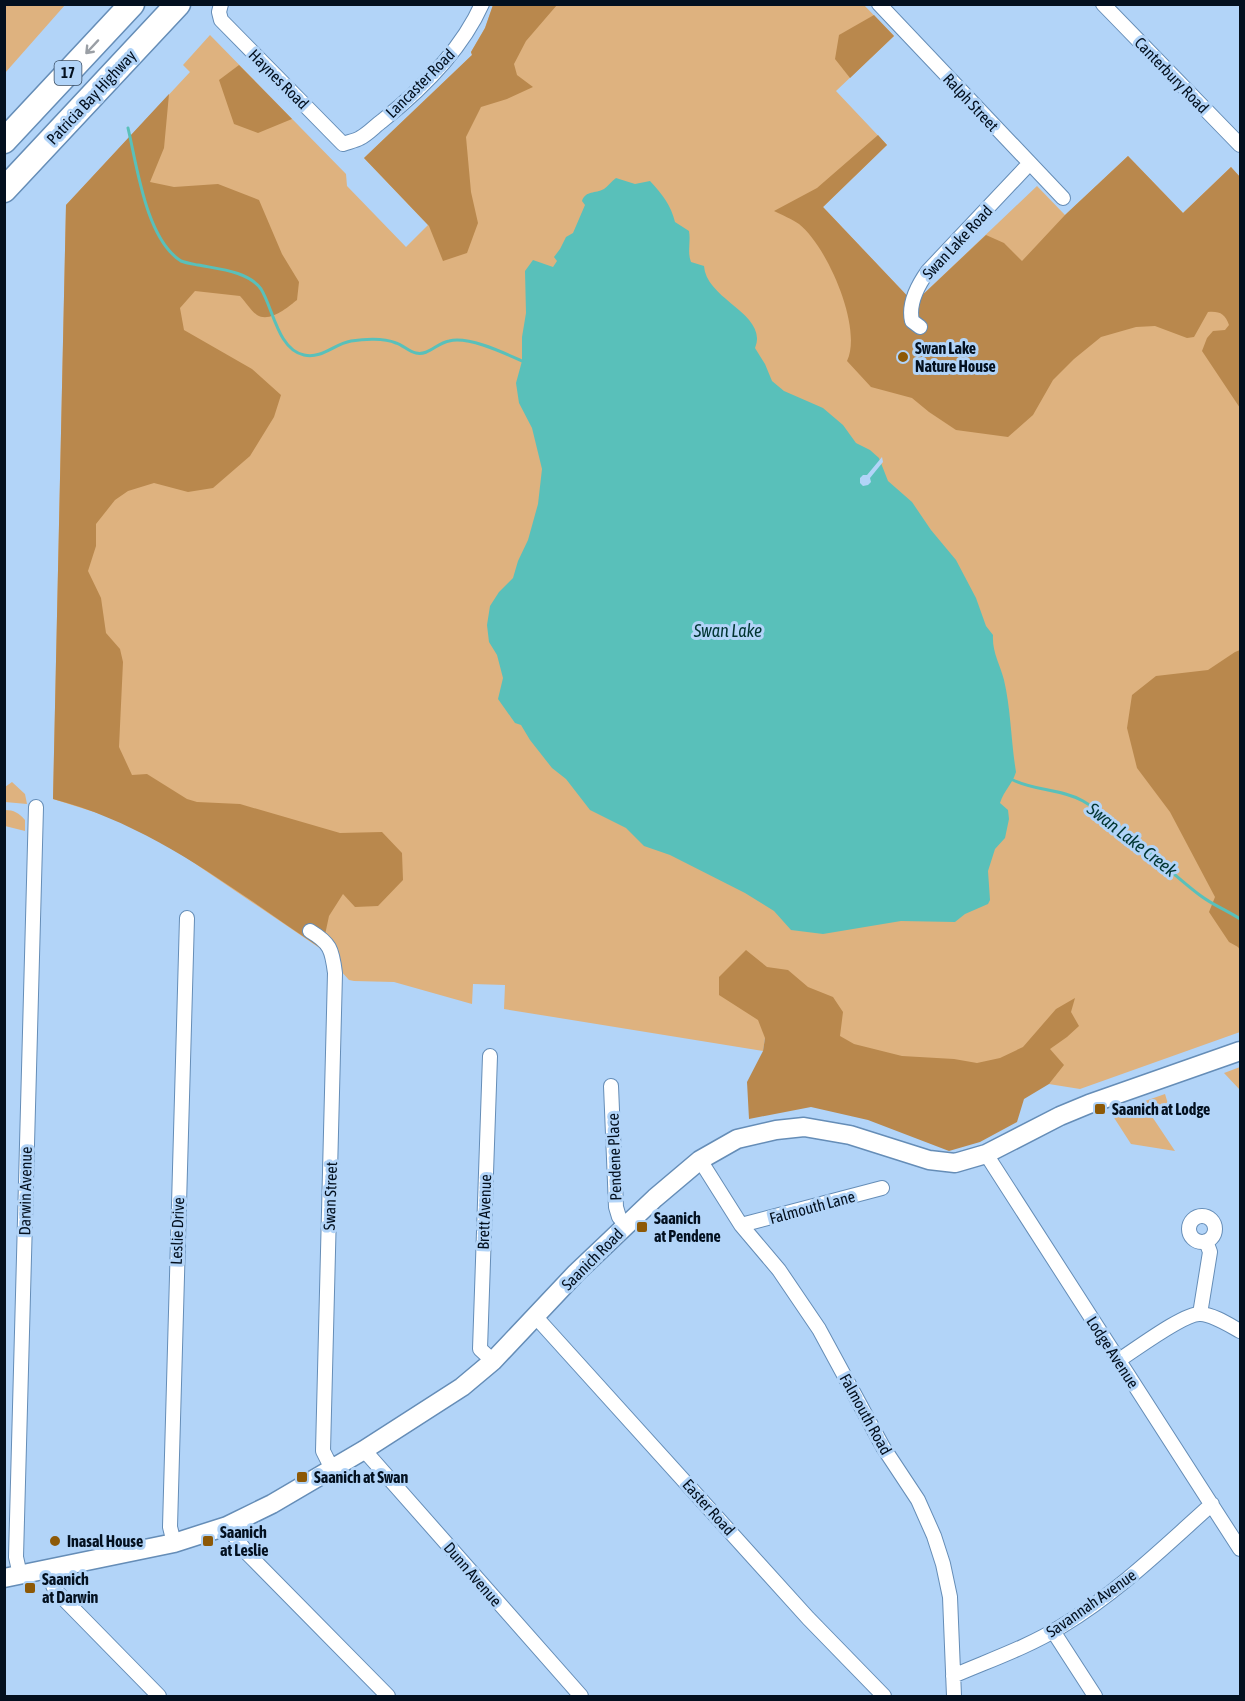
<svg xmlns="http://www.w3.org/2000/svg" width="1245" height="1701" font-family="'Asap Condensed',sans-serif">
<rect width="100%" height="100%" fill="#b2d4f8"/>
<!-- green -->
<path fill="#deb27f" d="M 5,4 L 65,5 L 5,73 L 4,5 Z
M 493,5 L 864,5 L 894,36 L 836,91 L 887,145 L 823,207 L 914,303 L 1037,186 L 1065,215 L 1128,156 L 1183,213 L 1231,167 L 1240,177 L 1240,1032 L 1080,1089 L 765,1038 L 763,1051 L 504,1009 L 505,985 L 473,984 L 472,1004 L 394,982 L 354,981 L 349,980 L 321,949 L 172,848 L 113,818 L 53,799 L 66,205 L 190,72 L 183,65 L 210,35 L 346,174 L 347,186 L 406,247 L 428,225 L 364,158 L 472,55 L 471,52 L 485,28 Z
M 12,782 L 25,794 L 27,804 L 5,802 L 5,787 Z
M 5,810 C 14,810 19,813 25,820 L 25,831 L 5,826 Z
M 1240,1067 L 1240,1090 L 1224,1073 Z
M 1165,1094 L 1172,1117 L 1151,1115 L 1175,1151 L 1131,1144 L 1111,1113 Z"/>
<!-- forest -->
<path fill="#b9884d" d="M 493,5 L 557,5 L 526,41 L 514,64 L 517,75 L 533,87 L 507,99 L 481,107 L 466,137 L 471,192 L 478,223 L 467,253 L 443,261 L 429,226 L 364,158 L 472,55 L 471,52 L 485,28 Z
M 874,15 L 894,36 L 850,78 L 835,59 L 839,35 Z
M 239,65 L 292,119 L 258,133 L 234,124 L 219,80 Z
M 169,94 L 164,148 L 150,182 L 174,187 L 218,184 L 259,200 L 282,254 L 299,282 L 297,300 C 288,307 270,323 257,315 C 251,311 245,301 240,296 L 195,291 L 180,308 L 184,330 L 252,369 L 281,395 L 274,417 L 250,456 L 213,488 L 188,492 L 154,483 L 128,491 L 115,500 L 96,524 L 96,546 L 88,571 L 101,598 L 106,633 L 120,649 L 123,662 L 119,747 L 132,775 L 147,774 L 187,799 L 197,802 L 240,804 L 340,833 L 382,832 L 402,853 L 403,880 L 378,906 L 355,907 L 343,894 L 329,916 L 322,949 C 236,892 154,825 53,799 L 66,205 Z
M 878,135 L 887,145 L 823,207 L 914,303 L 986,235 L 1004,243 L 1022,261 L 1065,215 L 1128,156 L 1183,213 L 1231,167 L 1240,177 L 1240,408 L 1202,351 L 1207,338 L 1213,331 L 1225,330 L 1229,325 C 1225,314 1220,311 1208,312 L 1194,337 L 1187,338 L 1155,326 L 1136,327 L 1101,337 L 1074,359 L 1053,380 L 1033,415 L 1008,437 L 956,430 L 929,412 L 912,398 L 871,387 L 847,361 C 863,328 827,246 799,224 C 792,219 782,215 774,211 L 817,188 Z
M 1240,650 L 1240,950 L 1238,947 L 1229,942 L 1209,912 L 1215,897 L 1170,812 L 1137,768 L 1127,728 L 1132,695 L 1156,676 L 1208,670 L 1235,652 Z
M 746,950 L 767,967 L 788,970 L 808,987 L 833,997 L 843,1012 L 840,1036 L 854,1044 L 902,1056 L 954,1059 L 977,1063 L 1000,1058 L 1023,1047 L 1056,1009 L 1075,998 L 1071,1012 L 1079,1026 L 1067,1037 L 1050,1049 L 1064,1065 L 1049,1084 L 1024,1099 L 1017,1122 L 980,1142 L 949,1151 L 868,1120 L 811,1107 L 749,1119 L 747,1082 L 763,1051 L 765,1038 L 758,1020 L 719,995 L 719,977 Z"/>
<!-- water -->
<path fill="#59c0ba" d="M 616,178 L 635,184 L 650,181 C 662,194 671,205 675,222 L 689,231 C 691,242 687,252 691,262 L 704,266 C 706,300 769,314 755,348 L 765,364 L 772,381 L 784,391 L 823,408 L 843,425 L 856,443 L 870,450 L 879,458 L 888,481 L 912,502 L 931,530 L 956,560 L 976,598 L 986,626 L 993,635 C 992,652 1000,664 1004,680 C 1011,710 1011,742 1016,772 C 1012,785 1004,790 1000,803 L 1008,810 L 1009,819 L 1005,838 L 995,849 L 988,871 L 990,900 L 988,904 L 965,914 L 955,922 L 901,921 L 823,934 L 791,930 L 774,911 L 745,893 L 670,855 L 644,846 L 626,828 L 590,810 L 566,779 L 552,768 L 530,740 L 521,725 L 515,723 L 498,699 L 503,678 L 497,655 L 489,642 L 487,625 L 490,606 L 499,592 L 513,578 L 518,561 L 528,540 L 538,504 L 542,469 L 532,428 L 519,403 L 516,383 L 522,361 L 522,337 L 526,313 L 525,271 L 533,260 L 553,267 L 557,261 L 554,257 L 560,249 L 566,237 L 573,233 L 585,205 L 582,201 C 586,190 595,194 604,189 C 608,186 612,181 616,178 Z"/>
<!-- pier -->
<path fill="#b2d4f8" d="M 882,457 L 883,462 L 870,478 L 871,482 L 868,485 L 863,486 L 860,483 L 860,478 L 863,475 L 867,475 Z"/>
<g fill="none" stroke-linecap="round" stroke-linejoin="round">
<!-- stream -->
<path stroke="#59c0ba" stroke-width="3" d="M 128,128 C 137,166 146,239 181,261 C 186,263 193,264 198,265 C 218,269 248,271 261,289 C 273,308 278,350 304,355 C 322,359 334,344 351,341 C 364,339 384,338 396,343 C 403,345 409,352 416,353 C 428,356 437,343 449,341 C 469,336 504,353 522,361
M 1013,780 C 1035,791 1062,789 1083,801 C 1127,827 1161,866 1201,896 C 1213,905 1228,911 1240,919"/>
<defs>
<path id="street" d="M 221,4 L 219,12 L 221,20 L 343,144 C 348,142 355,141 360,138 C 368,134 375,126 382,121 C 421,90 461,51 482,4
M 879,4 L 1063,198
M 1103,4 L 1240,145
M 920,327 L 912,321 C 908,304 918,285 928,271 L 1029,164
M 310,931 C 330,943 332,949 335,973 L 323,1451 L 332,1469
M 490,1056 L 480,1349 L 493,1361
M 611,1086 L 616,1207 L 619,1217 L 626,1224
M 986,1154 L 1240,1549
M 700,1160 L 741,1225 L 779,1270 L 819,1329 L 883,1447 L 918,1500 L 934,1536 L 943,1564 L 950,1597 L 954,1696
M1189 1229a13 13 0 1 1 26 0a13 13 0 1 1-26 0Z
M 741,1225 L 882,1188
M 1200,1314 L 1210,1252 L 1206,1241
M 535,1316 L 808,1618 L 884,1696
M 1119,1360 C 1135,1350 1185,1312 1201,1314 C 1214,1315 1229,1325 1240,1331
M 364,1450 L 581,1696
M 227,1526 L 247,1553 L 388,1696
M 174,1543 L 170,1527 L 187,918
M 46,1570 L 55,1590 L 159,1696
M 20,1575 L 16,1557 L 36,807
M 1053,1631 L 1095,1696
M 953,1676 C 990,1660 1028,1647 1062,1626 C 1117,1593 1164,1547 1212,1504"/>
<path id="secondary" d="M 4,1578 L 174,1543 L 227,1526 L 272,1504 L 364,1450 L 462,1387 L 493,1361 L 576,1273 L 655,1198 L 700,1160 L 737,1139 L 776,1130 L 804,1127 L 850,1135 L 929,1160 L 955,1163 L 986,1154 L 1060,1116 L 1089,1104 L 1240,1051"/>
<path id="highway" d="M 4,141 L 132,4
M 4,190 L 178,4"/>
</defs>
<!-- street casing -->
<use href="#street" stroke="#658db7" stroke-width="16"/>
<!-- secondary casing -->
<use href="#secondary" stroke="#658db7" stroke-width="21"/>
<!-- highway casing -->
<use href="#highway" stroke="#658db7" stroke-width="27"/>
<!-- street -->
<use href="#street" stroke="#fff" stroke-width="14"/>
<!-- secondary -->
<use href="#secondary" stroke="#fff" stroke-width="18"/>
<!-- highway -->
<use href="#highway" stroke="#fff" stroke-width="24"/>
</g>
<!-- one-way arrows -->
<defs><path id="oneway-shaft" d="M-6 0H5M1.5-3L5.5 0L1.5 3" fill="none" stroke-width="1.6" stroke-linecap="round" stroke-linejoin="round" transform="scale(1.5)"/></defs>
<use stroke="#9a9fa5" href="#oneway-shaft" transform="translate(92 47) rotate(133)"/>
<!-- markers -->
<g fill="#8d5907" stroke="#b2d4f8" stroke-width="2">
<circle cx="903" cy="357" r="6"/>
<rect x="1094" y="1103" width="12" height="12" rx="3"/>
<rect x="636" y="1221" width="12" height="12" rx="3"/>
<rect x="296" y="1471" width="12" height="12" rx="3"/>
<circle cx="55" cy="1541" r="6"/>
<rect x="202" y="1535" width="12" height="12" rx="3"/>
<rect x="24" y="1582" width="12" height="12" rx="3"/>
</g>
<g text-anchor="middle" stroke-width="6" stroke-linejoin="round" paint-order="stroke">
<!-- shield labels -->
<rect fill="#b2d4f8" stroke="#384b60" stroke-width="1.5" x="54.5" y="61" width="27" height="24" rx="4.5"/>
<g font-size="15" font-weight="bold" fill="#03101f">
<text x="68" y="78">17</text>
</g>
<!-- street labels -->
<g font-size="16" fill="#03101f" stroke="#b2d4f8">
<text transform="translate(1172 75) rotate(46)" y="6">Canterbury Road</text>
<text transform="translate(279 79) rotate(45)" y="6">Haynes Road</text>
<text transform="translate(420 83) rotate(-45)" y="6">Lancaster Road</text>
<text transform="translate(91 97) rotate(-47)" y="6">Patricia Bay Highway</text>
<text transform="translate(971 102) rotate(47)" y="6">Ralph Street</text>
<text transform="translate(957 242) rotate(-47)" y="6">Swan Lake Road</text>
<text transform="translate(614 1157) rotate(-92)" y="6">Pendene Place</text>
<text transform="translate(25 1191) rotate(-89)" y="6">Darwin Avenue</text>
<text transform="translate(330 1196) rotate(-88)" y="6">Swan Street</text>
<text transform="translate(812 1207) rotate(-15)" y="6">Falmouth Lane</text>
<text transform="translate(484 1212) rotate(-88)" y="6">Brett Avenue</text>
<text transform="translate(177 1231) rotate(-88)" y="6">Leslie Drive</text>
<text transform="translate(592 1259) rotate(-45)" y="6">Saanich Road</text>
<text transform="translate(1113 1352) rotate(57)" y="6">Lodge Avenue</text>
<text transform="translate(866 1414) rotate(61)" y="6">Falmouth Road</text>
<text transform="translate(709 1507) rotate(48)" y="6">Easter Road</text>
<text transform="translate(473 1574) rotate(49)" y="6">Dunn Avenue</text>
<text transform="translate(1091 1603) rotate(-35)" y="6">Savannah Avenue</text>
</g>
<!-- poi labels -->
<g font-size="16" font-weight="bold" fill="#03101f" stroke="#b2d4f8" text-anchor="start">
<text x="915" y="354">Swan Lake<tspan x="915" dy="18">Nature House</tspan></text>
<text x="1112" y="1115">Saanich at Lodge</text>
<text x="654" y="1224">Saanich<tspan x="654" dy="18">at Pendene</tspan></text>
<text x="314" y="1483">Saanich at Swan</text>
<text x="220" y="1538">Saanich<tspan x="220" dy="18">at Leslie</tspan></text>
<text x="67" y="1547">Inasal House</text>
<text x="42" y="1585">Saanich<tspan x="42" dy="18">at Darwin</tspan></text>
</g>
<!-- water labels -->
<g font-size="18" font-style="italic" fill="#013532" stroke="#b2d4f8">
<text x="728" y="637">Swan Lake</text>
<text transform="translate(1132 840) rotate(38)" y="6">Swan Lake Creek</text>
</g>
</g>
<!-- border -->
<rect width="1245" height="1701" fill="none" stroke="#03101f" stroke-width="12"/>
</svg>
